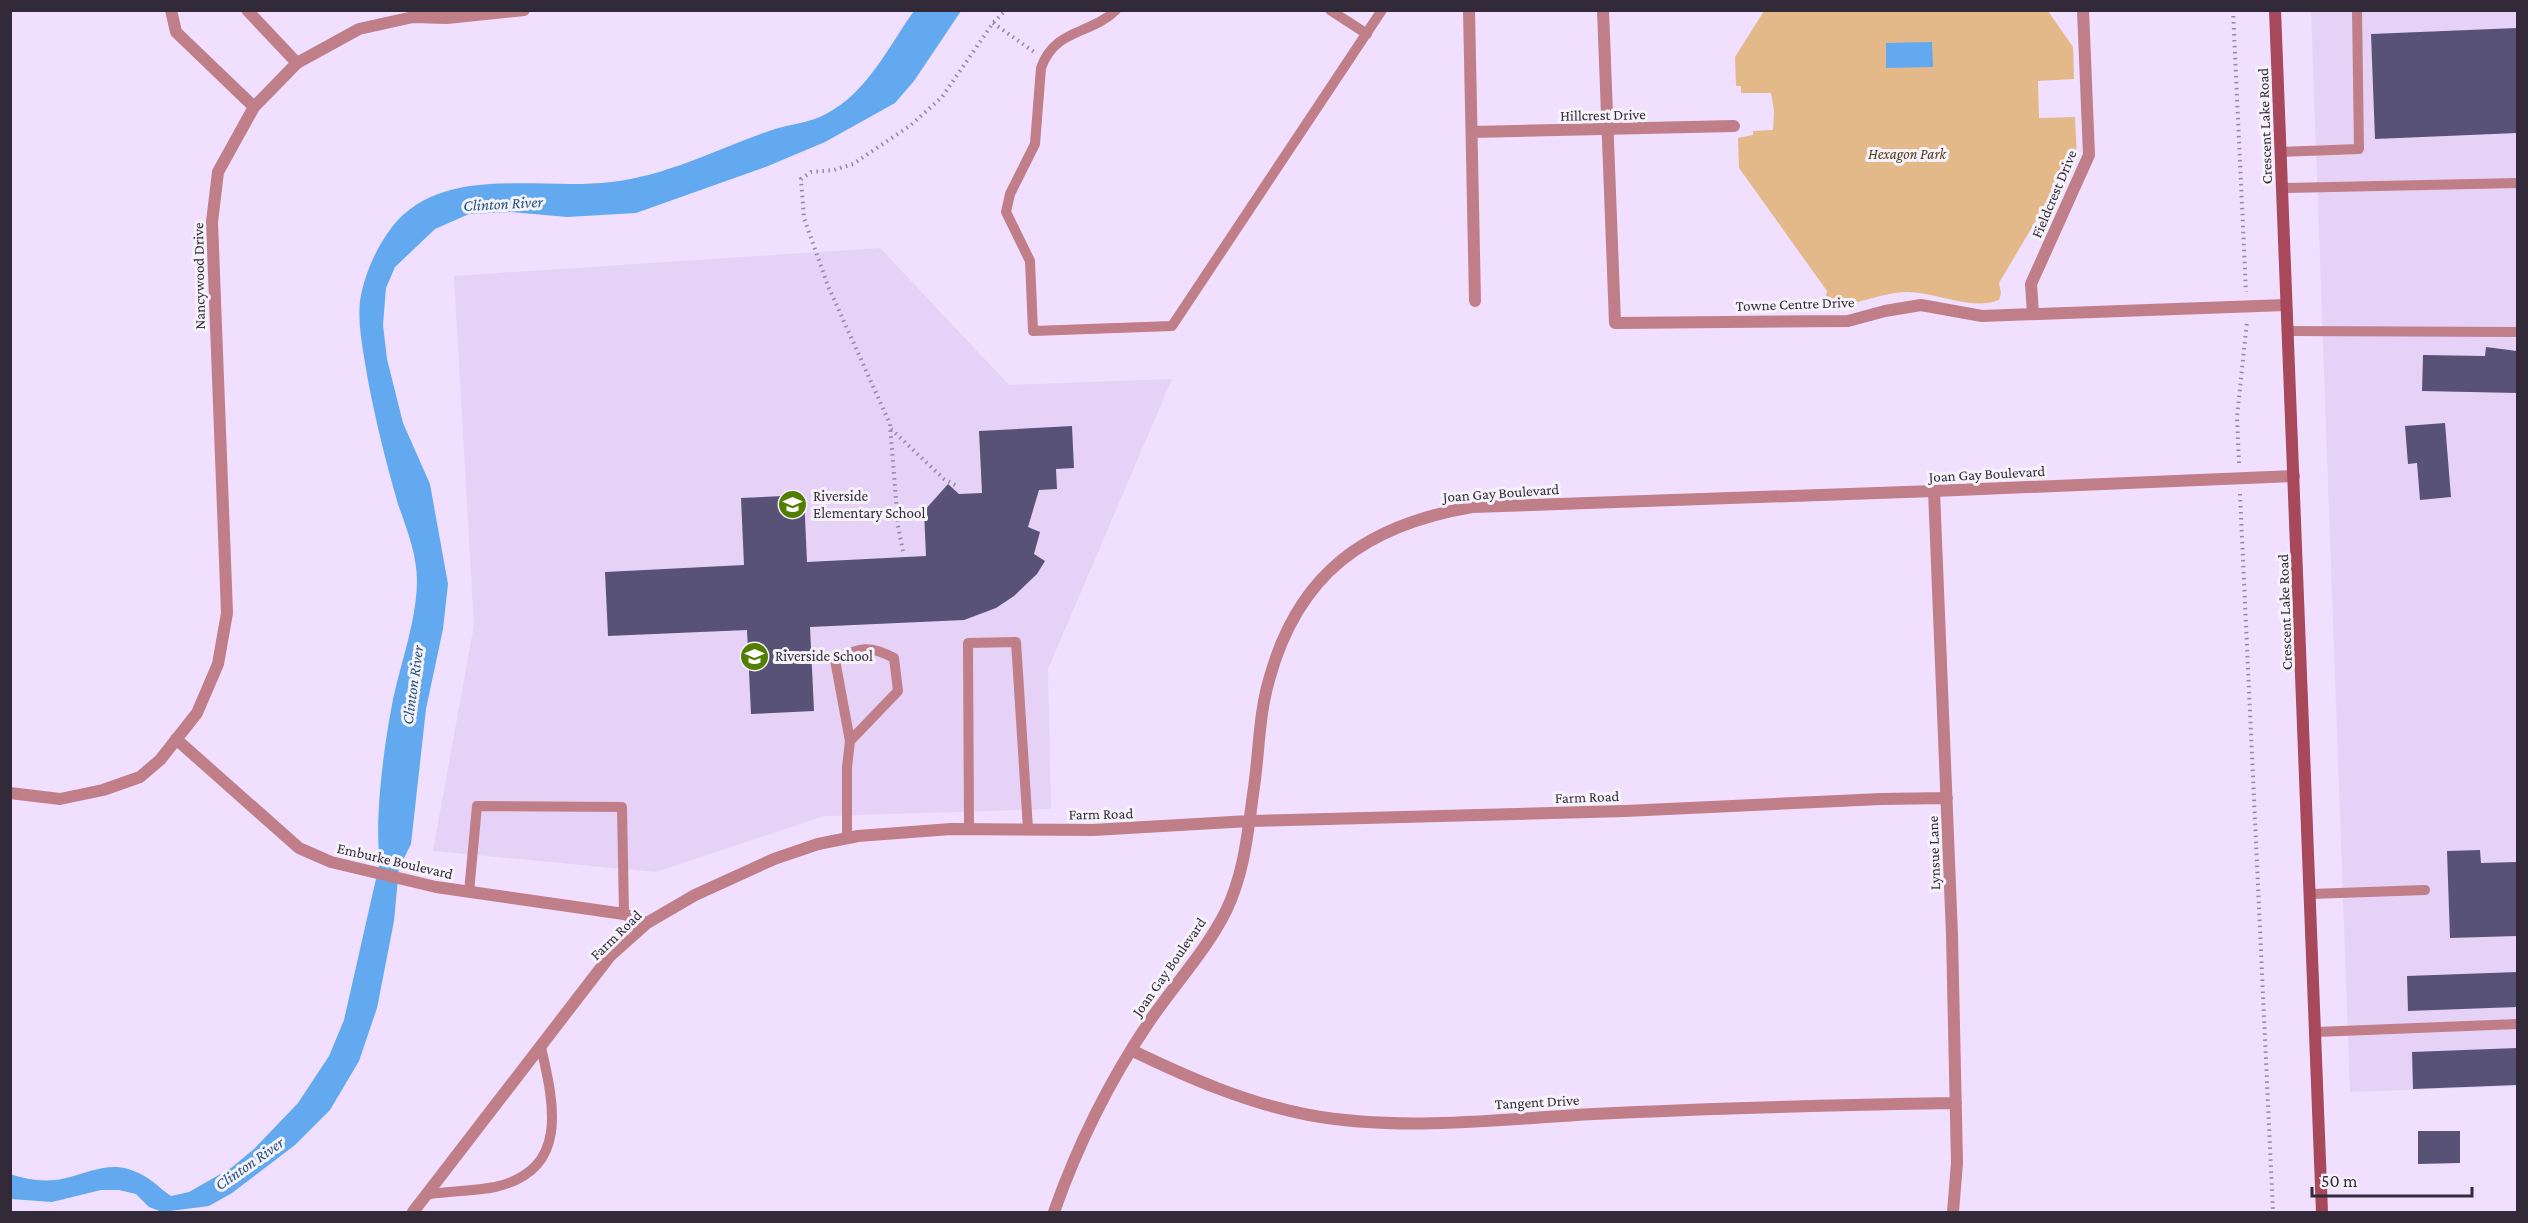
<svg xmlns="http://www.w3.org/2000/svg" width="2528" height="1223" font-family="'Crimson Pro',serif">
<rect width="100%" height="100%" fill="#f0dffe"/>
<!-- built -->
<path fill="#e5d2f6" d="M 2311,11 L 2517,11 L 2517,1086 L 2350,1092 Z
M 880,248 L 1009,385 L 1172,379 L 1048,669 L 1051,809 L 824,816 L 656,872 L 433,851 L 474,625 L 454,276 Z"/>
<!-- green -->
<path fill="#e4b989" d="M 1764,11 L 2048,11 L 2073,47 L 2074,79 L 2038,81 L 2039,118 L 2075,117 L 2077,159 L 2070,163 L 1999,283 L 2001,293 L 1999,300 C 1972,311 1935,292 1907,292 C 1882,292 1848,309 1828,304 L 1825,300 L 1827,291 L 1739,168 L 1738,138 L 1753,135 L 1753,131 L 1773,130 L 1774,111 L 1771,93 L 1741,93 L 1741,86 L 1736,86 L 1735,57 Z"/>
<!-- water -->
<path fill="#63a9ef" d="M 914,11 L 961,11 L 914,81 L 895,103 L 825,142 L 768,166 L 636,213 L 567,217 L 511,212 L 469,214 L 435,229 L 395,267 L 386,288 L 383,325 L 387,359 L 403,423 L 430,484 L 448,584 L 443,629 L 426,709 L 411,844 L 399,868 L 394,921 L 377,1008 L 359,1061 L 330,1110 L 295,1145 L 232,1193 L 209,1206 L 162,1212 L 149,1207 L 136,1194 L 119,1190 L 101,1190 L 52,1202 L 11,1199 L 10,1174 C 30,1181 50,1183 70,1177 C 89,1172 108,1163 128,1169 C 150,1176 154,1184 171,1196 L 189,1192 L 231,1168 L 254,1149 L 298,1103 L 329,1056 L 344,1020 L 380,861 C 374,821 384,746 392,705 C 400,664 416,624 417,582 C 417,554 407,530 398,504 C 384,455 372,407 364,357 C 361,338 358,320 360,301 C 364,275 376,248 392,227 C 443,163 539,191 611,182 C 667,176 719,148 772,130 C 789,124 810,123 826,114 C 868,92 888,47 914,11 Z
M 1932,42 L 1933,67 L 1886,68 L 1886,43 Z"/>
<!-- building -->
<path fill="#585376" d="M 2517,28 L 2517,133 L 2375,139 L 2371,34 Z
M 2486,347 L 2517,351 L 2517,393 L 2422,391 L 2423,355 L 2485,356 Z
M 2445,423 L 2451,497 L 2420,500 L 2417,463 L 2408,464 L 2405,426 Z
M 1072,426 L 1074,468 L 1056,469 L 1057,489 L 1039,490 L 1028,527 L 1040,532 L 1034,554 L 1045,561 L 1037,574 L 1014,596 L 996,608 L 964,620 L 810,627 L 814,711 L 751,714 L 747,630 L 608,636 L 605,572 L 744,565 L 741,498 L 804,495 L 807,562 L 926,556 L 924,511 L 948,484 L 959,494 L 982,493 L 979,431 Z
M 2480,850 L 2481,863 L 2517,862 L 2517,936 L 2450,938 L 2447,851 Z
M 2517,972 L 2517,1007 L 2408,1011 L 2407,976 Z
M 2517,1048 L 2517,1085 L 2413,1089 L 2412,1052 Z
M 2418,1131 L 2460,1131 L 2460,1163 L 2418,1164 Z"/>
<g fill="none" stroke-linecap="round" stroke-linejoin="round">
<!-- path -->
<path stroke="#95889f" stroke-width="4" stroke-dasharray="1.5 4.5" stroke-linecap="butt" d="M 2233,10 L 2246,292
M 993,23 L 1034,52
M 891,429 L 944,479 L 957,486
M 2239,463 L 2237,417 L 2247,321
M 2240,494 L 2273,1212
M 903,551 L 898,526 L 890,424 L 828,286 L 804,218 L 801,179 L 811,172 L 834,170 L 853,164 L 911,125 L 942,97 L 993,23 L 1006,10"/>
<!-- lane -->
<path stroke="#c07e88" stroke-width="10" d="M 1116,10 C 1091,35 1055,28 1041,68 L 1035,144 L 1010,194 L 1006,212 L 1030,261 L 1033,331 L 1172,326 L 1382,10
M 1330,10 L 1367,34
M 2281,152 L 2359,149 L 2357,10
M 2282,188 L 2518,183
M 2287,331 L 2518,332
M 969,829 L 968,643 L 1016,642 L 1028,829
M 847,838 L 847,767 L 850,741 L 835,660 C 859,647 870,645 894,658 L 898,691 L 850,741
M 469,892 L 477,806 L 622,807 L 624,914
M 2311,894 L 2425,890
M 2316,1032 L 2518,1024
M 430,1194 C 451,1191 474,1191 495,1187 C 570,1170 554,1104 541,1047"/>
<!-- street -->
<path stroke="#c07e88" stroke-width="12" d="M 171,10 L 176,32 L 254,107
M 247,10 L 297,63
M 1469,10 L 1475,301
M 1603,10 L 1615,323 L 1848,321 L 1885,311 L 1921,305 L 1982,316 L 2286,305
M 1472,132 L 1734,126
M 2033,314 L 2031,284 L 2089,155 L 2083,10
M 1934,491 L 1952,935 L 1957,1163 L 1953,1212
M 176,739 L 299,848 L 331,862 L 436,887 L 624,914 L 647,923
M 10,793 L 60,799 L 103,790 L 140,777 L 160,760 L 197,713 L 218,664 L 227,613 L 212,222 L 218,172 L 254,107 L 297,63 L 359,29 L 413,17 L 447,18 L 524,10
M 1131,1050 C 1189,1078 1246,1103 1309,1115 C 1402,1132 1501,1119 1594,1114 C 1715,1108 1836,1105 1956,1103
M 413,1212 L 610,956 L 647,923 L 695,895 L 774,859 L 818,844 L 858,836 L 951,829 L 1093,830 L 1249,821 L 1625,811 L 1881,799 L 1947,798
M 1054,1212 C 1078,1144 1108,1083 1149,1022 C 1174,985 1206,951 1226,911 C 1245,872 1248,829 1254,787 C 1259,753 1259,714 1269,680 C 1298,573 1366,525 1472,507 L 1934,491 L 2294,476"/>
<!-- secondary -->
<path stroke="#a7485b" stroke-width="12" d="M 2275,10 L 2322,1212"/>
</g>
<!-- icons -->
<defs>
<symbol id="school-disc" viewBox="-11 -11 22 22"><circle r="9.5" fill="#527e03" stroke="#f6f2fa"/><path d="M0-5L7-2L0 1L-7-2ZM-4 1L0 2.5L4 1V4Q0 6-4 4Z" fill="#fff"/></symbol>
</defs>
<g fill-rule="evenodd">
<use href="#school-disc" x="776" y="488" width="33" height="33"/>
<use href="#school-disc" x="738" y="640" width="33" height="33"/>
</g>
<g text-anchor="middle" stroke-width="6" stroke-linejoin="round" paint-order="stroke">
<!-- street labels -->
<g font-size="15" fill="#322a38" stroke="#f6f2fa">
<text transform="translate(1603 115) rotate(-1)" y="5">Hillcrest Drive</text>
<text transform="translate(2265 126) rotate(-92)" y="5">Crescent Lake Road</text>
<text transform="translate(2054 194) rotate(-67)" y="5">Fieldcrest Drive</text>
<text transform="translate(199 276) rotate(-91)" y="5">Nancywood Drive</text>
<text transform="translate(1795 304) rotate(-2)" y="5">Towne Centre Drive</text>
<text transform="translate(1987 474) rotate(-3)" y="5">Joan Gay Boulevard</text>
<text transform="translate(1501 493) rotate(-4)" y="5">Joan Gay Boulevard</text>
<text transform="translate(2285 612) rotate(-92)" y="5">Crescent Lake Road</text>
<text transform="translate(1587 797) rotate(-2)" y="5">Farm Road</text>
<text transform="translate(1101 814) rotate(-1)" y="5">Farm Road</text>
<text transform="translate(1934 853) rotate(-92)" y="5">Lynsue Lane</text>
<text transform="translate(395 861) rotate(13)" y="5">Emburke Boulevard</text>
<text transform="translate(616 935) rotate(-44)" y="5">Farm Road</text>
<text transform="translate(1169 967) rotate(-55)" y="5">Joan Gay Boulevard</text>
<text transform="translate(1537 1102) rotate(-3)" y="5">Tangent Drive</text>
</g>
<!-- park labels -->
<g font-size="15" font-style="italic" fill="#563b19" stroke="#f6f2fa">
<text x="1907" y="159">Hexagon Park</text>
</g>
<!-- poi labels -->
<g font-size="15" fill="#322a38" stroke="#f6f2fa" text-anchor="start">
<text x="813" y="501">Riverside<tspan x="813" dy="17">Elementary School</tspan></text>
<text x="775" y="661">Riverside School</text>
</g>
<!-- water labels -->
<g font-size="16" font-style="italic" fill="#21517f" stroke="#f6f2fa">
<text transform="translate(503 203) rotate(-3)" y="6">Clinton River</text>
<text transform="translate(412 685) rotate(-82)" y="6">Clinton River</text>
<text transform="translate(249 1163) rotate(-35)" y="6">Clinton River</text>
</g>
</g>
<!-- border -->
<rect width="2528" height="1223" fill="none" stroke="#322a38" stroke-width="24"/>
<!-- scale -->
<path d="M2312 1187v9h160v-9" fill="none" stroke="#322a38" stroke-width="3"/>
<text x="2321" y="1187" font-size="18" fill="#322a38" stroke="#f6f2fa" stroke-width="4.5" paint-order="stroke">50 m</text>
</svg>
